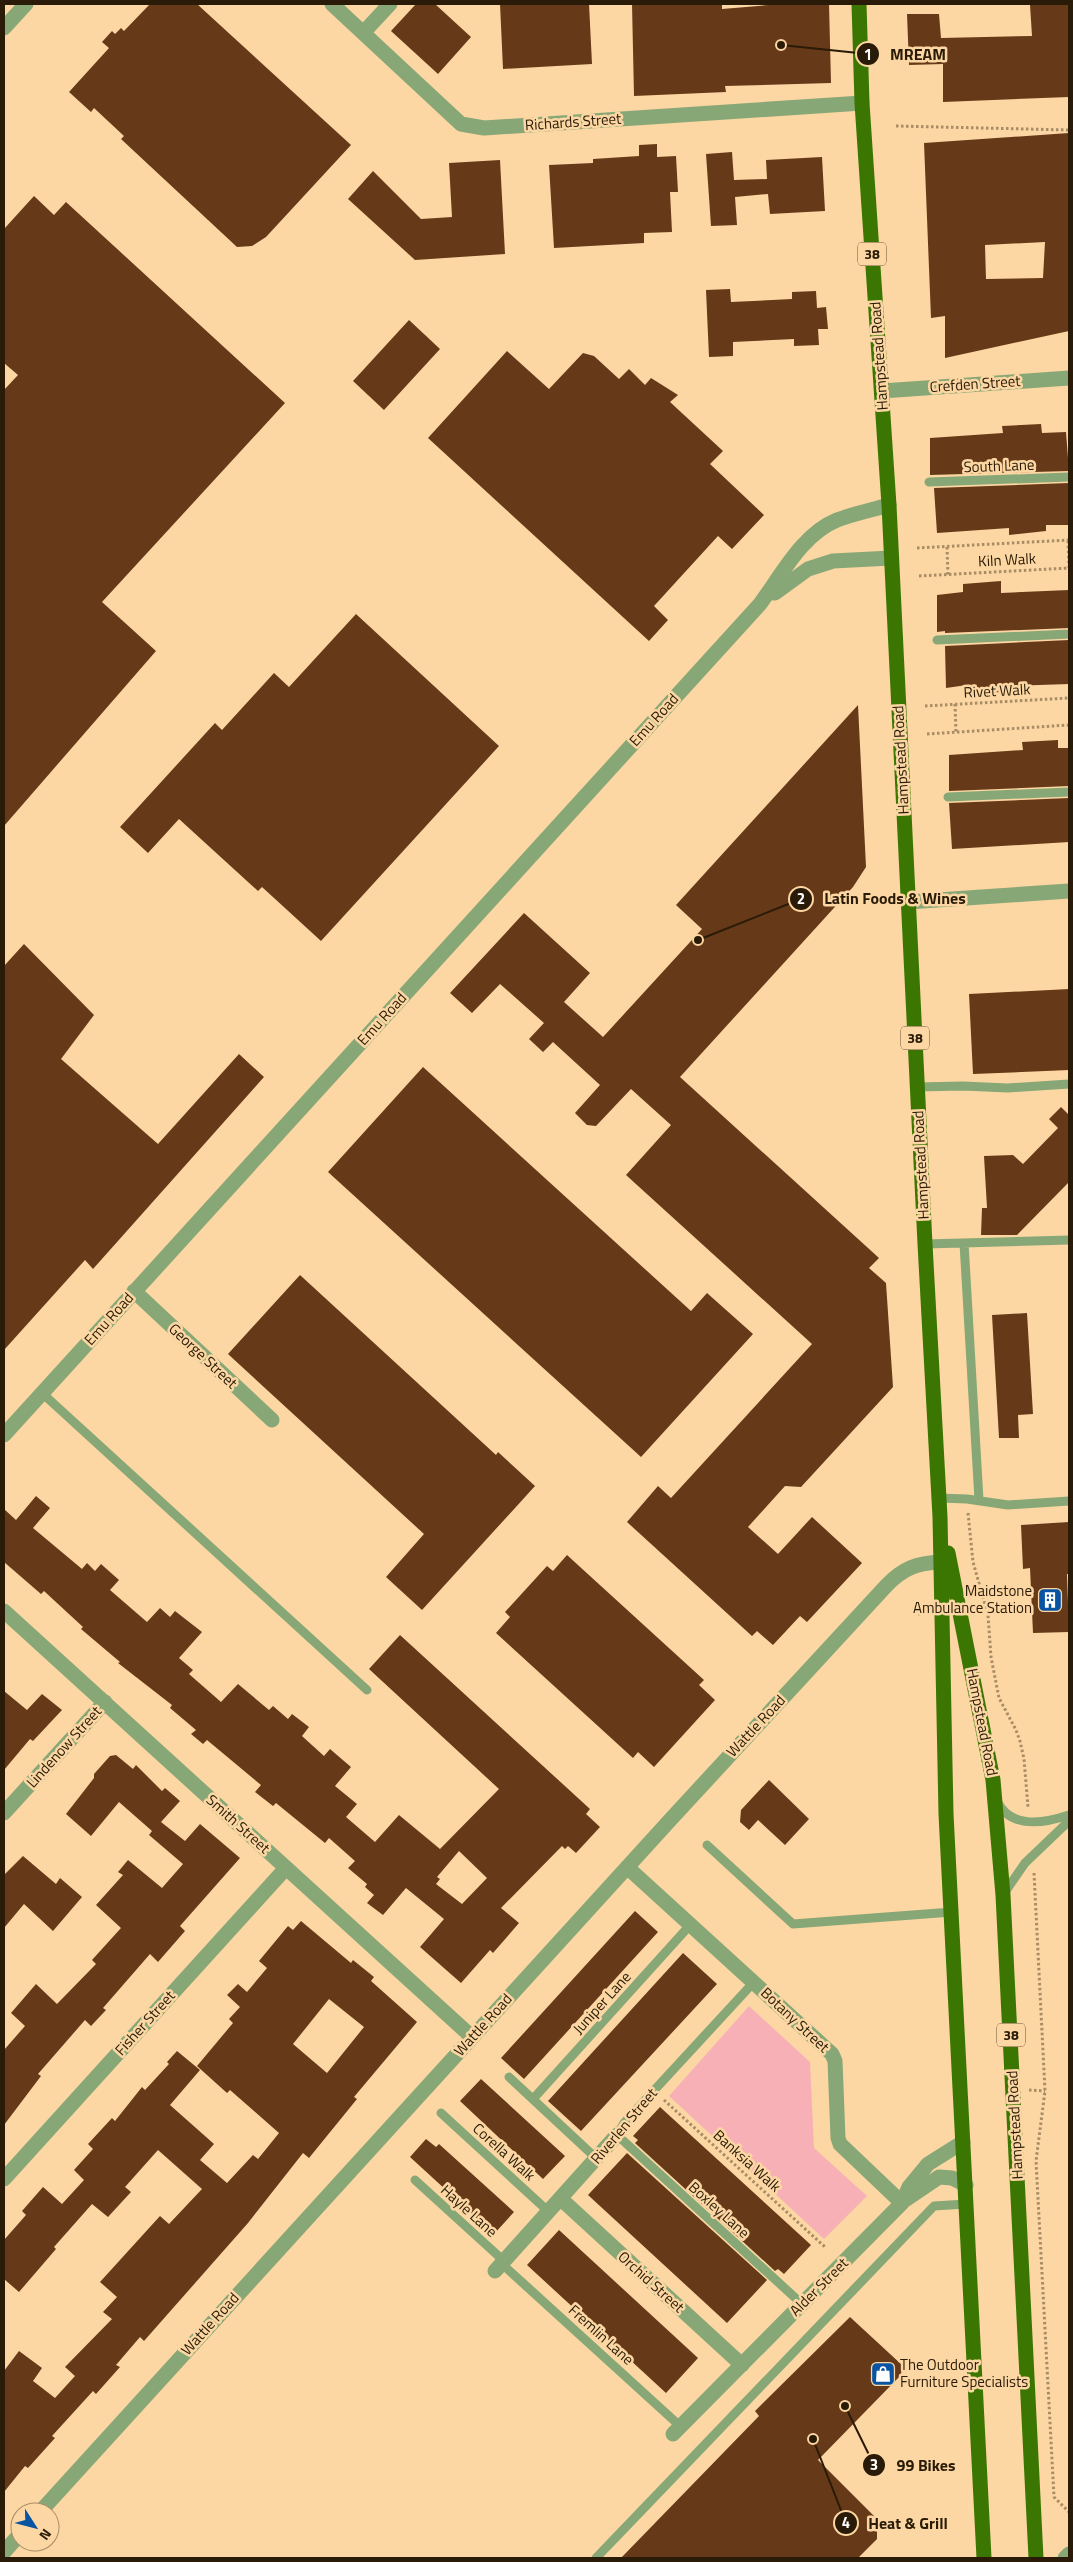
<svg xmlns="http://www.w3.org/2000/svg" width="1073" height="2562" font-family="'Titillium Web',sans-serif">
<rect width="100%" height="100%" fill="#fcd7a3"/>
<!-- green -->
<path fill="#f7b1b6" d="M 749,2006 L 810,2062 L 814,2148 L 867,2196 L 824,2239 L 669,2096 Z"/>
<!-- building -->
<path fill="#663a18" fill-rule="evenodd" d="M 150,4 L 197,4 L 351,145 L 266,237 L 252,246 L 237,247 L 121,139 L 124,136 L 94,108 L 91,112 L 69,92 L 109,48 L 102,42 L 112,31 L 115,34 L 121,28 L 124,31 Z
M 416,4 L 435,4 L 471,37 L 438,74 L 391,31 Z
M 500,4 L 589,4 L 592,64 L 503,69 Z
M 632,4 L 722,4 L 722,9 L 780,4 L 829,4 L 831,83 L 725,86 L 726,92 L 634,96 Z
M 1069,4 L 1069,97 L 943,102 L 943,64 L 909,65 L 907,14 L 939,14 L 941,38 L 1032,36 L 1030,5 Z
M 1069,133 L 1069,331 L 945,358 L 945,316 L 931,318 L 924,143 ZM 1045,242 L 1043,278 L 986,279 L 985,245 Z
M 657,144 L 657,157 L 676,156 L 678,192 L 670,192 L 672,232 L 644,233 L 644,243 L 554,248 L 549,165 L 593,163 L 593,159 L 639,156 L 639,145 Z
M 732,152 L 734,180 L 767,179 L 766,160 L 822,157 L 825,211 L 770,214 L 768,194 L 735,197 L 737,225 L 711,226 L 706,154 Z
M 500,160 L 505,254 L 415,260 L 348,199 L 373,171 L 421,219 L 452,217 L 449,163 Z
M 34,196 L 54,215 L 66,202 L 285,403 L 102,602 L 156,651 L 4,826 L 4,390 L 18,375 L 4,363 L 4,229 Z
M 730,289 L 731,302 L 792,299 L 792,292 L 816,291 L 817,308 L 826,307 L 828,329 L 818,329 L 819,345 L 794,346 L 794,339 L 733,342 L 733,356 L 709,357 L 706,290 Z
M 409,320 L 440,349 L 384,410 L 353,381 Z
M 507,351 L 549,389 L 583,353 L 594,356 L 619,379 L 629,369 L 645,385 L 651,378 L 678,395 L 670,402 L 723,451 L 710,464 L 764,515 L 732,549 L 718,536 L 654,606 L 668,620 L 649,641 L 428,438 Z
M 1041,424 L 1042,433 L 1066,432 L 1069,471 L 930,475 L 930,438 L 1003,433 L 1002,426 Z
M 1069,483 L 1069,525 L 1046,525 L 1046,531 L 1009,535 L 1009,528 L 937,533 L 934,488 Z
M 1001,581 L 1001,593 L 1069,590 L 1069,628 L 945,633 L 945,631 L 937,632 L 937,595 L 963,592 L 963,584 Z
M 356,614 L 499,746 L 321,941 L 262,887 L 258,891 L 179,819 L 148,853 L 120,827 L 215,723 L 222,730 L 274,673 L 289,687 Z
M 1069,640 L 1069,684 L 1006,686 L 1006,692 L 968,693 L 967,685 L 946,688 L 945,646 Z
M 858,705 L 866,867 L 853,887 L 680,1077 L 879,1258 L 869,1268 L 886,1283 L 893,1387 L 801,1487 L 785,1486 L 748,1527 L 778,1554 L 812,1517 L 862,1563 L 807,1622 L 800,1616 L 773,1645 L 757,1631 L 752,1636 L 627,1522 L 658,1486 L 671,1498 L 812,1344 L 626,1175 L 671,1125 L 631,1089 L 596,1126 L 587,1125 L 575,1113 L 600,1085 L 553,1042 L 543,1052 L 529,1039 L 544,1023 L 500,984 L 472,1013 L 450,993 L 524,913 L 590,973 L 564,1002 L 603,1037 L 702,929 L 676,905 Z
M 1058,740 L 1058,748 L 1069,748 L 1069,786 L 949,791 L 949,755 L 1023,750 L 1022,742 Z
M 1069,798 L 1069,842 L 952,849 L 949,803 Z
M 24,944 L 94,1015 L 61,1059 L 158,1144 L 239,1054 L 264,1077 L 93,1269 L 85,1260 L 4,1350 L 4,966 Z
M 1069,989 L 1069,1070 L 973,1074 L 969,994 Z
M 423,1067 L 691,1311 L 707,1293 L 753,1334 L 641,1457 L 328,1172 Z
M 1061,1107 L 1069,1115 L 1069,1182 L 1017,1235 L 981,1235 L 982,1208 L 987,1208 L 984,1156 L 1013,1155 L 1023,1164 L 1058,1128 L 1049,1119 Z
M 300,1275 L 496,1455 L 498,1452 L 535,1486 L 422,1610 L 386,1577 L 424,1534 L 228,1354 Z
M 1027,1313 L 1033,1414 L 1018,1415 L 1019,1438 L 999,1438 L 992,1315 Z
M 36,1496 L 50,1508 L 33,1528 L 82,1569 L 87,1563 L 95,1571 L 101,1564 L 119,1580 L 110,1590 L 147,1622 L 160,1608 L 170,1617 L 175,1611 L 202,1632 L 179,1658 L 193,1670 L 189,1674 L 221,1702 L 238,1684 L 269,1710 L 273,1706 L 288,1719 L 292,1714 L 309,1727 L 302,1736 L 324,1756 L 330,1749 L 351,1767 L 335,1786 L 357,1804 L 346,1817 L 375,1842 L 399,1815 L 440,1849 L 499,1789 L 369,1669 L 400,1635 L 590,1809 L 586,1814 L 600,1827 L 576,1853 L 568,1846 L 565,1849 L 562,1846 L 501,1908 L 519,1923 L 493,1953 L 490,1950 L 461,1983 L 420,1947 L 444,1919 L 406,1888 L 383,1915 L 367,1903 L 374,1895 L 365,1887 L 367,1884 L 348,1868 L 355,1861 L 329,1838 L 325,1843 L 276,1803 L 273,1806 L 255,1792 L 261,1785 L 207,1740 L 203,1744 L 191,1734 L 196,1730 L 170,1708 L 172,1705 L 118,1663 L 120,1662 L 81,1629 L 83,1627 L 44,1591 L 41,1594 L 4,1562 L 4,1509 L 16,1520 ZM 459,1851 L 487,1878 L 462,1904 L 436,1884 L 440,1879 L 437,1877 Z
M 1069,1522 L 1069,1574 L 1067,1574 L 1069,1632 L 1033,1633 L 1030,1568 L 1023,1569 L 1021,1525 Z
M 567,1555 L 704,1680 L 699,1685 L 715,1700 L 654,1767 L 638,1752 L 633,1758 L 496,1633 L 510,1617 L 505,1612 L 547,1566 L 553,1571 Z
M 4,1691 L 27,1710 L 42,1694 L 62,1710 L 33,1741 L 30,1739 L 4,1770 Z
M 116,1755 L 133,1769 L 136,1765 L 162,1791 L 165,1788 L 180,1801 L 161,1822 L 185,1841 L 200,1824 L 240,1858 L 180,1926 L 185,1931 L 158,1962 L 150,1954 L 103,2008 L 106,2010 L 91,2026 L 85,2020 L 38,2074 L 41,2076 L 4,2125 L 4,2050 L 25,2026 L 11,2013 L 36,1984 L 57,2004 L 96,1964 L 92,1960 L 121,1928 L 96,1905 L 123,1875 L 118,1872 L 128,1860 L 162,1888 L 183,1864 L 149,1835 L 152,1831 L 119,1802 L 91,1836 L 66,1814 L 94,1778 L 94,1774 L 110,1756 Z
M 769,1780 L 809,1819 L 785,1845 L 758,1820 L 749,1830 L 740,1822 L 741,1810 Z
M 23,1856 L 56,1884 L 60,1878 L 82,1897 L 53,1931 L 24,1904 L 4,1928 L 4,1875 Z
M 635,1911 L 658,1932 L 524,2079 L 501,2058 Z
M 301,1921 L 351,1963 L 353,1960 L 374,1977 L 371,1981 L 417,2022 L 354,2097 L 357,2099 L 309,2158 L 303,2153 L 248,2223 L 144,2341 L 140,2337 L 116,2365 L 120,2367 L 96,2394 L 93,2391 L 52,2436 L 55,2438 L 28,2468 L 25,2466 L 4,2492 L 4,2371 L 19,2351 L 42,2368 L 33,2381 L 55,2398 L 75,2376 L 65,2367 L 112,2319 L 103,2312 L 117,2297 L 100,2282 L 160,2216 L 169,2224 L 202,2189 L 158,2150 L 125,2187 L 131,2192 L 108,2217 L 92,2204 L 54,2247 L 56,2249 L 19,2292 L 4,2279 L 4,2240 L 26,2215 L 22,2211 L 43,2187 L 62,2204 L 84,2180 L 74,2170 L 93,2149 L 88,2144 L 112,2118 L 115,2121 L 142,2087 L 145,2090 L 169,2064 L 167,2062 L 177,2051 L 200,2070 L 170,2105 L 214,2144 L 200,2160 L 227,2183 L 253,2155 L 258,2159 L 279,2133 L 230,2090 L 227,2093 L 197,2066 L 233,2023 L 229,2019 L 240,2007 L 227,1995 L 238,1984 L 247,1992 L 267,1968 L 259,1961 L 288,1926 L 293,1930 ZM 329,1999 L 364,2027 L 327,2073 L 293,2044 Z
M 683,1953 L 717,1984 L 581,2131 L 548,2101 Z
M 481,2079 L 565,2156 L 543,2179 L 460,2101 Z
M 660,2107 L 811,2245 L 784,2274 L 778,2269 L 775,2271 L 635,2143 L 638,2140 L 633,2136 Z
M 426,2139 L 436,2147 L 439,2144 L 514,2212 L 494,2234 L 410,2157 Z
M 627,2153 L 767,2280 L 727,2323 L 588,2195 Z
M 559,2230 L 698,2358 L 666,2393 L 527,2265 Z
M 850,2317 L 902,2365 L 901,2375 L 818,2460 L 877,2519 L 877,2539 L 858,2558 L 621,2558 L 759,2416 L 755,2411 Z"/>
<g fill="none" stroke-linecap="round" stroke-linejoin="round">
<!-- path -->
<path stroke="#a88c65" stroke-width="3" stroke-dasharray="2.5 2.5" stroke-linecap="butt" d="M 896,126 L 1069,130
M 947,547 L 948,575
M 917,548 L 1069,540
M 919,576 L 1069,568 L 1068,540
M 955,704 L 956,732
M 925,706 L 1069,698
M 927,734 L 1069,725
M 968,1513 L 973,1562 L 988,1615 L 991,1657 L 999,1698 L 1016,1730 L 1020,1741 L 1024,1759 L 1028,1807
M 918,1614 L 925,1613
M 1034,1873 L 1045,2091 L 1036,2161 L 1054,2497 L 1069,2512
M 1029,2090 L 1045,2091
M 664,2100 L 825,2247"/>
<!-- service -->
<path stroke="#87a776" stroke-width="9" d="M 929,482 L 1069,477
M 937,640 L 1069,634
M 948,797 L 1069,792
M 917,1087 L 963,1086 L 1008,1088 L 1069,1084
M 964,1243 L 979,1500
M 925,1244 L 1069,1240
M 42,1393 L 367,1690
M 939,1498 L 967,1499 L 1008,1505 L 1069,1501
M 997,1801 C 1011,1830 1045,1823 1069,1815
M 707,1845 L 793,1924 L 952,1912
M 1003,1895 L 1025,1863 L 1069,1821
M 754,1982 L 624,2123 L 617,2135 L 802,2304
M 509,2077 L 597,2159
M 533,2099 L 691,1924
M 441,2113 L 549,2212
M 415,2180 L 504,2261
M 502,2264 L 680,2426
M 596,2558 L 934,2206 L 966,2204"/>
<!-- minor -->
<path stroke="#87a776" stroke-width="15" d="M 332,4 L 461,124 L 484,128 L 862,103
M 364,32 L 390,4
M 882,391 L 1069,378
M 775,593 L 808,569 L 833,561 L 891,558
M 908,902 L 1069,891
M 134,1291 L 272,1420
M 4,1435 L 760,604 C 781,576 802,534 837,520 C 853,514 872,510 889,505
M 4,1611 L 472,2037
M 4,1813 L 105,1702
M 627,1867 L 832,2054 L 835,2061 L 838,2138 L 840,2144 L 902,2203
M 4,2179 L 286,1868
M 561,2199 L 742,2365
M 905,2200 L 939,2177 L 952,2178 L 966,2185
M 495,2271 L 617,2135
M 673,2434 L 902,2203 L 909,2187 L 928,2164 L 963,2142
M 40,2512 L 671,1819 L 886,1586 C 903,1568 917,1563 941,1562
M 4,2552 L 20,2534
M 1065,2558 L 1069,2554"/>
<!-- tertiary -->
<path stroke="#87a776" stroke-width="15" d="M 4,28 L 26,4"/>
<!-- primary -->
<path stroke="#3c7602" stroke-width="15" d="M 859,4 L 862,103 L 889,505 L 925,1244 L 940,1517 L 946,1814 L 984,2558
M 948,1553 L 993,1780 L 1003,1895 L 1036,2558"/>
</g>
<!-- icons -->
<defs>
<symbol id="building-square" viewBox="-11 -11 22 22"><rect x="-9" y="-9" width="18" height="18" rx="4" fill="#0854a3" stroke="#fcd7a3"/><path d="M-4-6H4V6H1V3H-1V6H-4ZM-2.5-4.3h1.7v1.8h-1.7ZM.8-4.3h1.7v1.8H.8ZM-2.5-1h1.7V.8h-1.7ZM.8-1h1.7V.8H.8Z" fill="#fff"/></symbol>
<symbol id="shop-square" viewBox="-11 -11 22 22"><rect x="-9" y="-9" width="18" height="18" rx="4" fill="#0854a3" stroke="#fcd7a3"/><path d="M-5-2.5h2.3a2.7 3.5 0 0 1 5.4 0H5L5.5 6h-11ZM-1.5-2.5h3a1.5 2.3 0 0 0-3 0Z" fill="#fff"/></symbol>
</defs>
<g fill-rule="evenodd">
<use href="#building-square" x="1036" y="1586" width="28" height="28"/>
<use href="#shop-square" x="869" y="2360" width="28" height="28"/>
</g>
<g text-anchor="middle" stroke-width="5" stroke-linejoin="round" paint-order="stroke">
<!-- shield labels -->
<g fill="#fcd7a3" stroke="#685336" stroke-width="1">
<rect x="858" y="242.5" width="28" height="23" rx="4"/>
<rect x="901" y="1026.5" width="28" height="23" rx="4"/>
<rect x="997" y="2023.5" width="28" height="23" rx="4"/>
</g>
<g font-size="14" font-weight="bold" fill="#291b07">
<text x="872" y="259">38</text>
<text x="915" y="1043">38</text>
<text x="1011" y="2040">38</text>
</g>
<!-- street labels -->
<g font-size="15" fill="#291b07" stroke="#fcd7a3">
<text transform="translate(573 122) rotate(-4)" y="5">Richards Street</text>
<text transform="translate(879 356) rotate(-94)" y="5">Hampstead Road</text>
<text transform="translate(975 384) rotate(-4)" y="5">Crefden Street</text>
<text transform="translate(999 466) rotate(-2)" y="5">South Lane</text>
<text transform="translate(1007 560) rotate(-3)" y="5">Kiln Walk</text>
<text transform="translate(997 691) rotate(-3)" y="5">Rivet Walk</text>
<text transform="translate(654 720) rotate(-48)" y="5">Emu Road</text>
<text transform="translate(901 760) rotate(-93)" y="5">Hampstead Road</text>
<text transform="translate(382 1019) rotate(-48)" y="5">Emu Road</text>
<text transform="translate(921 1165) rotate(-93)" y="5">Hampstead Road</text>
<text transform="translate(109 1319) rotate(-48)" y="5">Emu Road</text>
<text transform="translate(203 1356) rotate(43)" y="5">George Street</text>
<text transform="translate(982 1722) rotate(79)" y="5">Hampstead Road</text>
<text transform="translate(756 1726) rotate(-47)" y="5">Wattle Road</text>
<text transform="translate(64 1747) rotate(-48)" y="5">Lindenow Street</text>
<text transform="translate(238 1824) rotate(42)" y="5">Smith Street</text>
<text transform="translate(602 2003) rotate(-48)" y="5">Juniper Lane</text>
<text transform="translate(795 2020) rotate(43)" y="5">Botany Street</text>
<text transform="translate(145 2023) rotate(-48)" y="5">Fisher Street</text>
<text transform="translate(483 2025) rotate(-48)" y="5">Wattle Road</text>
<text transform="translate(1015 2125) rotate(-93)" y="5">Hampstead Road</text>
<text transform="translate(624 2126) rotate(-50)" y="5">Riverlen Street</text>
<text transform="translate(504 2152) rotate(42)" y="5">Corella Walk</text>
<text transform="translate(747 2161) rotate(42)" y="5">Banksia Walk</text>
<text transform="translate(719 2210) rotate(42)" y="5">Boxley Lane</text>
<text transform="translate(469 2211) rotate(42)" y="5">Hayle Lane</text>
<text transform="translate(651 2282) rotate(42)" y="5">Orchid Street</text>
<text transform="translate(819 2287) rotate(-45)" y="5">Alder Street</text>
<text transform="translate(210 2324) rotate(-48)" y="5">Wattle Road</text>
<text transform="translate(601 2335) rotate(42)" y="5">Fremlin Lane</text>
</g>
<!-- poi labels -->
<g font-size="15" fill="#291b07" stroke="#fcd7a3" text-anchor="end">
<text x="1032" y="1596">Maidstone<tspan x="1032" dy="17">Ambulance Station</tspan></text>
<text x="900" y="2370" text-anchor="start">The Outdoor<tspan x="900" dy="17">Furniture Specialists</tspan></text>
</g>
</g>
<!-- callouts -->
<path fill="none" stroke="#291b07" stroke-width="2" d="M781 45L868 54M698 940L801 899M845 2406L874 2465M813 2439L846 2523"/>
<g fill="#291b07" stroke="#fcd7a3" stroke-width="2">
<circle cx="781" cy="45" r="5"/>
<circle cx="698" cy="940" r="5"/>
<circle cx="845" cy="2406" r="5"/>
<circle cx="813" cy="2439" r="5"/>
<circle cx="868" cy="54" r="12"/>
<circle cx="801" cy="899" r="12"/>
<circle cx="874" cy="2465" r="12"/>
<circle cx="846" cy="2523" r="12"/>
</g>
<g font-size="15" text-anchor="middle" font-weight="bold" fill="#fff">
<text x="868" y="60">1</text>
<text x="801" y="904">2</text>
<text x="874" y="2470">3</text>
<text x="846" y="2528">4</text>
</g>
<g font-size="16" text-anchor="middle" font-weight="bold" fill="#291b07" stroke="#fcd7a3" stroke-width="5" stroke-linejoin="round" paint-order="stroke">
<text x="918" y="60">MREAM</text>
<text x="895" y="904">Latin Foods &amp; Wines</text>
<text x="926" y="2471">99 Bikes</text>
<text x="908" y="2529">Heat &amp; Grill</text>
</g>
<!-- border -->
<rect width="1073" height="2562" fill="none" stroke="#291b07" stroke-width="10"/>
<!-- north arrow -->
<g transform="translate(35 2527) rotate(126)"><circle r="24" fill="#fcd7a3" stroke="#a88c65"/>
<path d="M0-4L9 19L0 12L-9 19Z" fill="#0854a3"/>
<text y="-8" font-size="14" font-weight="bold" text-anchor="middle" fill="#291b07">N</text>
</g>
</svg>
